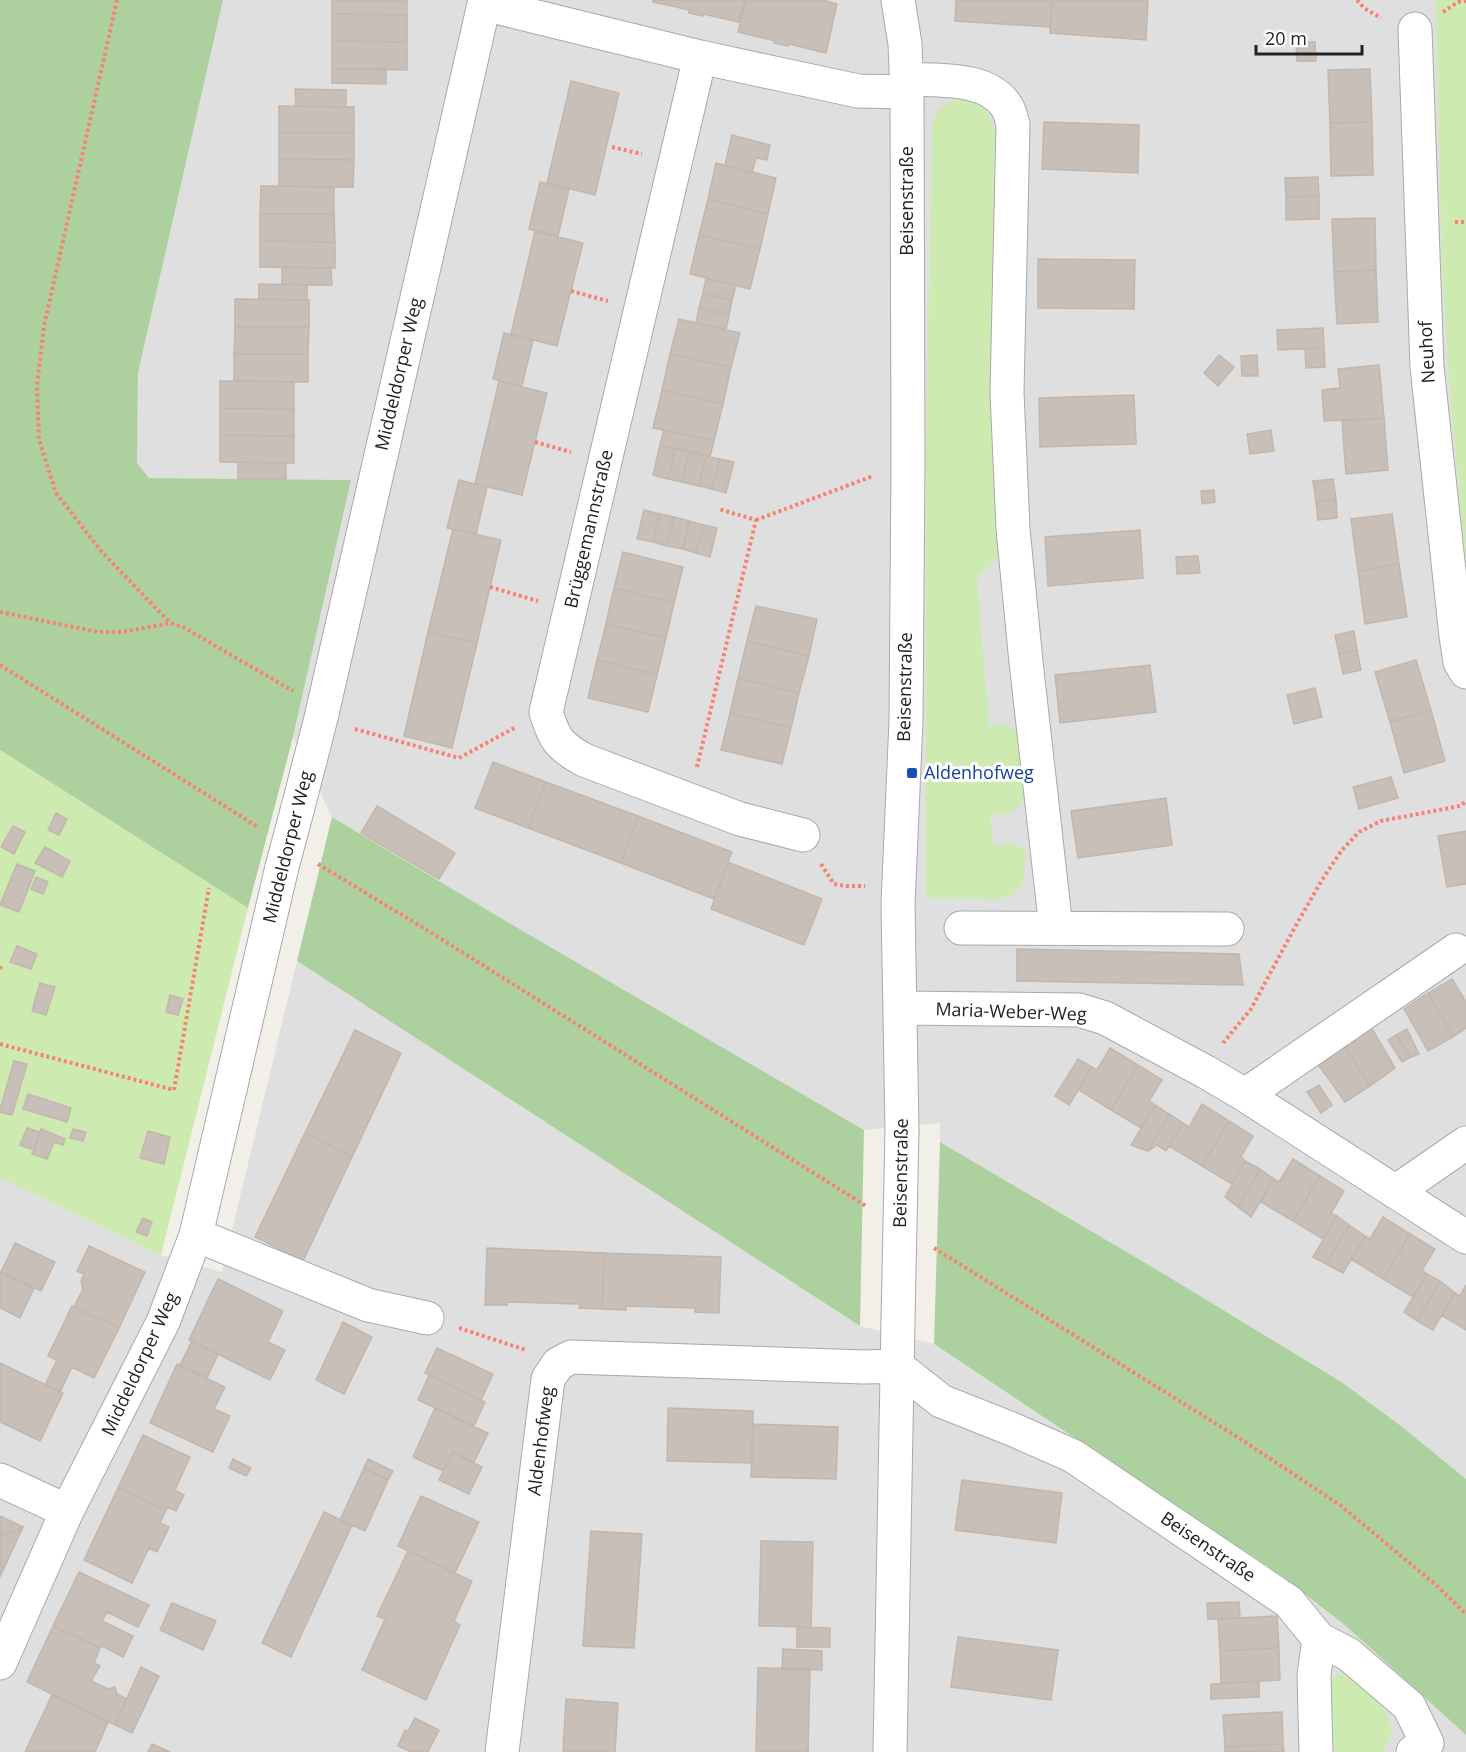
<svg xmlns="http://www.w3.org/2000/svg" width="1466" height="1752" font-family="'Open Sans',sans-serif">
<rect width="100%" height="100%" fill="#f2efe9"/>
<!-- residential -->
<path fill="#e0dfdf" d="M 223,0 L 1466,0 L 1466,1479 L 1401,1426 L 1343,1383 L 1164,1274 L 940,1142 L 940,1123 L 864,1130 L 511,924 L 332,817 L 293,737 L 351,480 L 149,478 L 137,463 L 138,373 Z
M 297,961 L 860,1326 L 934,1344 L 1279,1574 L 1346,1626 L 1464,1733 L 1466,1735 L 1466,1752 L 0,1752 L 0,1178 L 161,1255 L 222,1272 Z"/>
<!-- grass -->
<path fill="#cdebb0" d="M 1436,0 L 1466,0 L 1466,565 L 1449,380 L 1442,268 Z
M 959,98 C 982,102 987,107 995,130 L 992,337 L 1001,556 L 977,577 L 989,726 L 1006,724 L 1021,734 C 1023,756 1035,797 1013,811 C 1007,815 997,814 990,815 L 994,846 L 1013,844 L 1024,848 L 1026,860 L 1023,884 L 1012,895 L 998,899 L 926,898 L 926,454 L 932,134 C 934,111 938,107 959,98 Z
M 0,750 L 248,908 L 161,1255 L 0,1178 Z
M 1338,1674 L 1353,1677 L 1386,1711 L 1392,1729 L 1390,1740 L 1382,1752 L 1338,1752 L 1333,1744 L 1329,1683 Z"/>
<!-- forest -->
<path fill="#add19e" d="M 0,0 L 223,0 L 138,373 L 137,463 L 149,478 L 351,480 L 293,737 L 248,908 L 0,750 Z
M 332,817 L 511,924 L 864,1130 L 860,1326 L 297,961 Z
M 940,1142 L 1164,1274 L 1343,1383 L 1401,1426 L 1466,1479 L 1466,1735 L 1346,1626 L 1279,1574 L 934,1344 Z"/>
<!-- building -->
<path fill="#c7bfb8" stroke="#c4b6ab" stroke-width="1.5" d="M 332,0 L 407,0 L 407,15 L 332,14 Z
M 653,0 L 745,0 L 739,22 L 703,14 L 703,16 L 689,13 L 689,10 L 653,2 Z
M 746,0 L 823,0 L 837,4 L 826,53 L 789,44 L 788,46 L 774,43 L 775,41 L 738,32 Z
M 956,0 L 1052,0 L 1050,27 L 955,21 Z
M 1052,0 L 1148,0 L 1146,40 L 1050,33 Z
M 332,14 L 407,15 L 407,42 L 332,41 Z
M 332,41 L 407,42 L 407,70 L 332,69 Z
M 1296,42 L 1315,42 L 1316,61 L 1297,61 Z
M 332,69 L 386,69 L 386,84 L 332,83 Z
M 1370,69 L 1372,122 L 1330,123 L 1328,70 Z
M 571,81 L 619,93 L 595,195 L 547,183 Z
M 295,89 L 346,90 L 346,107 L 296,106 Z
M 279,106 L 354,107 L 354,133 L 279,133 Z
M 1044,122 L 1139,125 L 1138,173 L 1042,169 Z
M 1372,122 L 1373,175 L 1331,176 L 1330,123 Z
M 279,133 L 354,133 L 354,160 L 279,159 Z
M 732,135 L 770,145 L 767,160 L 756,158 L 752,173 L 725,165 Z
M 279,159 L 354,160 L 353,187 L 279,186 Z
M 716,163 L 776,178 L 768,214 L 708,199 Z
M 1318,177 L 1319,196 L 1286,197 L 1285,178 Z
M 540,182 L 569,189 L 558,236 L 529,229 Z
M 261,186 L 334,187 L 334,214 L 260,214 Z
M 1319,196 L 1319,219 L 1286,220 L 1286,197 Z
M 708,199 L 768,214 L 760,249 L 699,235 Z
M 260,214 L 334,214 L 335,242 L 260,241 Z
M 1375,218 L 1376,270 L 1334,272 L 1332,219 Z
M 535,231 L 583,243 L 557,346 L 511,334 Z
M 699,235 L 760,249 L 750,289 L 690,274 Z
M 260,241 L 335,242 L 335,268 L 260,267 Z
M 1038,259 L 1135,260 L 1134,309 L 1038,308 Z
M 282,267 L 331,268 L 332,285 L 282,284 Z
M 1376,270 L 1378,322 L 1337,324 L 1334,272 Z
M 706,278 L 736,285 L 732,300 L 703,293 Z
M 259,284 L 307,285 L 307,300 L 259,299 Z
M 703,293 L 732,300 L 729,315 L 699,308 Z
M 235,299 L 309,300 L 309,327 L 235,327 Z
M 699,308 L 729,315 L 726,330 L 696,323 Z
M 679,319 L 740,333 L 731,367 L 670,354 Z
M 235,327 L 309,327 L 308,354 L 234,354 Z
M 1323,328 L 1324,348 L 1278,350 L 1277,330 Z
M 504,333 L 533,340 L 522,386 L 493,379 Z
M 1324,348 L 1325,367 L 1306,368 L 1305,349 Z
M 234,354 L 308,354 L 308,382 L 234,381 Z
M 670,354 L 731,367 L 723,404 L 662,390 Z
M 1219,355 L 1234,367 L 1218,386 L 1204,373 Z
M 1257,355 L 1258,376 L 1242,376 L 1241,356 Z
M 1379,365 L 1384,418 L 1324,421 L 1322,390 L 1340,388 L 1338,369 Z
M 220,381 L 294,382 L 294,409 L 220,408 Z
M 499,381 L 547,393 L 522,495 L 475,484 Z
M 662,390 L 723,404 L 714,441 L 653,428 Z
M 1134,395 L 1136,444 L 1040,447 L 1039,398 Z
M 220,408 L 294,409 L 294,436 L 220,435 Z
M 1384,418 L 1388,470 L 1346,474 L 1342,421 Z
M 664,430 L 714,441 L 710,456 L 660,445 Z
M 1271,430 L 1274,451 L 1250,454 L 1247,434 Z
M 220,435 L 294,436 L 294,463 L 220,462 Z
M 660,445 L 675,449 L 668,479 L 653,475 Z
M 675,449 L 689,452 L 682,482 L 668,479 Z
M 689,452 L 706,456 L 699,486 L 682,482 Z
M 706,456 L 720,459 L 712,489 L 699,486 Z
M 720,459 L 734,462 L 726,493 L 712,489 Z
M 238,462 L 286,463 L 286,479 L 238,479 Z
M 1333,479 L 1336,499 L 1316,502 L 1313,481 Z
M 459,480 L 487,487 L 476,534 L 447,528 Z
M 1214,490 L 1215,502 L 1202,504 L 1201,491 Z
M 1336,499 L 1337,518 L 1318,520 L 1316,502 Z
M 644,510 L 660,514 L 653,542 L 637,539 Z
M 660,514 L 674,517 L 667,546 L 653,542 Z
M 1392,514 L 1399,564 L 1358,571 L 1351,519 Z
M 674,517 L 689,521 L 683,549 L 667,546 Z
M 689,521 L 704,525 L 696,553 L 683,549 Z
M 704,525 L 717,528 L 710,557 L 696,553 Z
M 453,529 L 501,540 L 477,643 L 428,632 Z
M 1140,530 L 1143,578 L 1048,586 L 1045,537 Z
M 623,552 L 683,567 L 674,603 L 614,588 Z
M 1198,556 L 1200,573 L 1177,574 L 1176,557 Z
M 1399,564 L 1407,617 L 1365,624 L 1358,571 Z
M 614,588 L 674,603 L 666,638 L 606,624 Z
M 756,606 L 817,619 L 809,656 L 747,641 Z
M 606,624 L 666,638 L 657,675 L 597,660 Z
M 1354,631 L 1357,650 L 1339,654 L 1335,635 Z
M 428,632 L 477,643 L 452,748 L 404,736 Z
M 747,641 L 809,656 L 799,693 L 738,678 Z
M 1357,650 L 1361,670 L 1343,674 L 1339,654 Z
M 597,660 L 657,675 L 648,712 L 588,698 Z
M 1416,660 L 1431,710 L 1390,722 L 1375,672 Z
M 1150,665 L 1156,712 L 1060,723 L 1055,675 Z
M 738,678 L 799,693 L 791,728 L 730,713 Z
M 1315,688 L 1322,717 L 1294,724 L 1287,695 Z
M 1431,710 L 1445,761 L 1404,773 L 1390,722 Z
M 730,713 L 791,728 L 782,764 L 721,750 Z
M 493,762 L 546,782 L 528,828 L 475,808 Z
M 1391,777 L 1398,798 L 1359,809 L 1353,787 Z
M 546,782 L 638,816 L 621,863 L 528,828 Z
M 1166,798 L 1172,845 L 1078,858 L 1071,811 Z
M 377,806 L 455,853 L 439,879 L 361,833 Z
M 56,813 L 67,819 L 59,835 L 48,830 Z
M 638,816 L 732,852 L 714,899 L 621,863 Z
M 13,826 L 25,832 L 14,854 L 1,847 Z
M 1466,831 L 1466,884 L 1447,887 L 1438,836 Z
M 45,847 L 70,861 L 62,877 L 35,863 Z
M 728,862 L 822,899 L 804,945 L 711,909 Z
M 17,864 L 35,871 L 19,912 L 0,905 Z
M 36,877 L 48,882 L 43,894 L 31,889 Z
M 17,946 L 37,954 L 31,969 L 10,962 Z
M 1017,949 L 1239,954 L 1243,985 L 1017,981 Z
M 1452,979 L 1466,1002 L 1466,1028 L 1453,1037 L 1428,993 Z
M 40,983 L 55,987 L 46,1015 L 32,1011 Z
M 1428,993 L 1453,1037 L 1428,1051 L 1404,1009 Z
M 170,995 L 183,999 L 178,1015 L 166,1012 Z
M 1371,1027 L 1395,1068 L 1370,1086 L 1344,1045 Z
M 1407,1029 L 1419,1054 L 1411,1057 L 1396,1035 Z
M 355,1030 L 401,1053 L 352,1157 L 305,1133 Z
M 1396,1035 L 1411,1057 L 1402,1062 L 1388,1040 Z
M 1344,1045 L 1370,1086 L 1345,1102 L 1317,1063 Z
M 1110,1048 L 1138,1065 L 1111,1110 L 1079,1090 L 1092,1067 L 1097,1070 Z
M 1078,1059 L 1092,1067 L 1069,1105 L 1055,1096 Z
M 14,1061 L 27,1064 L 12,1115 L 0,1112 L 0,1110 Z
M 1138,1065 L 1162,1080 L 1149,1101 L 1155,1105 L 1141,1128 L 1111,1110 Z
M 1319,1085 L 1332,1105 L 1321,1113 L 1307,1092 Z
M 28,1094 L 71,1108 L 67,1122 L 23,1109 Z
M 1202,1104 L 1229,1121 L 1202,1166 L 1169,1146 L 1183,1123 L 1189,1127 Z
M 1155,1105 L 1169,1114 L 1148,1151 L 1131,1145 Z
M 1169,1114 L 1183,1123 L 1166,1151 L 1157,1145 L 1148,1151 Z
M 1229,1121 L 1253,1136 L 1241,1157 L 1245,1161 L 1232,1184 L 1202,1166 Z
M 27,1128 L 40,1132 L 34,1150 L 20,1145 Z
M 41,1129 L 65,1139 L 63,1145 L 54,1142 L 47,1159 L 32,1154 Z
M 73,1129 L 86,1132 L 83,1141 L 70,1138 Z
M 148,1131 L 170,1137 L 164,1164 L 140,1158 Z
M 305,1133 L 352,1157 L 303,1261 L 255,1237 Z
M 1293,1159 L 1320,1176 L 1293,1221 L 1261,1202 L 1274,1179 L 1279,1182 Z
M 1245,1161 L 1260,1169 L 1238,1207 L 1225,1197 Z
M 1260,1169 L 1274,1179 L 1251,1217 L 1238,1207 Z
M 1320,1176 L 1344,1191 L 1331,1213 L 1337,1216 L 1323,1239 L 1293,1221 Z
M 1337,1216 L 1349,1225 L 1326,1264 L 1313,1257 Z
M 1383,1217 L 1410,1234 L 1383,1279 L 1351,1259 L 1365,1236 L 1370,1239 Z
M 143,1218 L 152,1222 L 147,1236 L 136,1232 Z
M 1349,1225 L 1365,1236 L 1343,1273 L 1326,1264 Z
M 1410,1234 L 1435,1249 L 1422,1270 L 1427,1274 L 1413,1297 L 1383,1279 Z
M 15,1243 L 55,1262 L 41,1291 L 1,1272 Z
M 89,1246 L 145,1272 L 119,1328 L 74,1307 L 83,1289 L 81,1281 L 84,1274 L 77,1271 Z
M 487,1248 L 604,1253 L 602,1309 L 579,1308 L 580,1304 L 508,1302 L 507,1305 L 485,1305 Z
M 604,1253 L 721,1257 L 719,1313 L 695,1312 L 695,1308 L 626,1306 L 626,1310 L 602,1309 Z
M 0,1272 L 34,1288 L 20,1318 L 0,1308 Z
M 1427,1274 L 1440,1281 L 1417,1321 L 1404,1312 Z
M 218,1279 L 283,1311 L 268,1342 L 285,1350 L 270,1380 L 189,1340 Z
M 1440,1281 L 1455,1293 L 1433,1330 L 1417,1321 Z
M 1466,1285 L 1466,1330 L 1441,1315 L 1455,1293 L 1460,1296 Z
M 72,1306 L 119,1328 L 94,1378 L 72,1367 L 60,1392 L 45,1385 L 57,1360 L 48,1356 Z
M 343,1322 L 372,1337 L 344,1394 L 316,1380 Z
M 192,1341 L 218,1354 L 207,1378 L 180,1365 Z
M 437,1348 L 493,1374 L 481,1400 L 425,1373 Z
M 0,1363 L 63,1393 L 40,1441 L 0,1422 Z
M 177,1364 L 225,1387 L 214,1409 L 230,1416 L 213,1452 L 150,1423 Z
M 429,1375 L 485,1402 L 474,1426 L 418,1400 Z
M 435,1408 L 488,1433 L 474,1462 L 453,1452 L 443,1471 L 413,1457 Z
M 668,1408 L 753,1411 L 752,1463 L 667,1461 Z
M 753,1424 L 838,1427 L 836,1479 L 751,1477 Z
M 143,1435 L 190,1457 L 175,1490 L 184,1495 L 176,1511 L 168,1507 L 166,1510 L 118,1488 Z
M 453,1452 L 482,1467 L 469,1494 L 439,1480 Z
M 233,1459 L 251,1468 L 246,1476 L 229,1468 Z
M 368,1459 L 393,1471 L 388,1480 L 364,1468 Z
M 364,1468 L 388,1480 L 365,1531 L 340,1520 Z
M 962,1480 L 1062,1493 L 1056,1543 L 955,1530 Z
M 118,1488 L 166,1510 L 160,1523 L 169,1527 L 157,1552 L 149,1548 L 132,1583 L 84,1560 Z
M 421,1496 L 479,1522 L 455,1573 L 398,1546 Z
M 324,1512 L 352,1525 L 291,1657 L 262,1643 Z
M 0,1516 L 23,1527 L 0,1536 Z
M 23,1527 L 0,1577 L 0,1536 Z
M 591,1531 L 642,1534 L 634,1648 L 583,1646 Z
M 761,1541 L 813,1542 L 811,1627 L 759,1626 Z
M 408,1551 L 472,1581 L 454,1621 L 460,1625 L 426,1700 L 362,1670 L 385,1619 L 377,1616 Z
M 79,1572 L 149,1605 L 138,1627 L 107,1612 L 102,1621 L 133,1636 L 123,1657 L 102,1646 L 100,1648 L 53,1626 Z
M 1239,1602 L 1240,1618 L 1208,1619 L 1207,1603 Z
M 172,1603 L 216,1621 L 203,1650 L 160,1630 Z
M 1277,1616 L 1279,1648 L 1220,1651 L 1218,1619 Z
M 53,1626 L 100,1648 L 94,1663 L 100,1666 L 91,1681 L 108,1689 L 115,1687 L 117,1694 L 127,1699 L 115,1725 L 27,1682 Z
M 797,1627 L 830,1628 L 830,1647 L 797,1647 Z
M 958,1637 L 1058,1650 L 1051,1700 L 951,1687 Z
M 1279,1648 L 1280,1680 L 1221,1683 L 1220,1651 Z
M 783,1649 L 822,1651 L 822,1670 L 782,1669 Z
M 141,1667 L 159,1676 L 132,1733 L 115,1725 Z
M 758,1668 L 810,1669 L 808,1752 L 756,1752 Z
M 1259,1681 L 1259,1697 L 1211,1699 L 1211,1684 Z
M 52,1695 L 108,1722 L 95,1752 L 25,1752 Z
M 566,1699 L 618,1703 L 615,1752 L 563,1752 Z
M 1282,1712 L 1283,1744 L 1225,1747 L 1223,1715 Z
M 415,1718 L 439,1730 L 428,1752 L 411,1752 L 398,1746 L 405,1730 L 408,1731 Z
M 152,1744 L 170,1752 L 148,1752 Z
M 1283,1744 L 1284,1752 L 1225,1752 L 1225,1747 Z"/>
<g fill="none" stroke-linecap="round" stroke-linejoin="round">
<defs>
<path id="minor" d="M 898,0 L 905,44 L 907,92 L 908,464 L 906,720 L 898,904 L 902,1129
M 484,4 L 700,57 L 858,91 L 907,92
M 1415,29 L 1427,367 L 1456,636 L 1460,662 L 1466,672
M 700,57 L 546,712 C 554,739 559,746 584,760 L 740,819 L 803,835
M 907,79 C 938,81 988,76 1007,107 C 1010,111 1011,119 1013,124 L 1007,392 L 1013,529 L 1026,662 L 1056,928
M 297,811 L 321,718 L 485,0
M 961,928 L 1227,929
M 900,1008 L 1079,1010 L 1105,1018 L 1206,1072 L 1245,1095 L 1466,1237
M 1245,1095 L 1456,950
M 1395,1192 L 1466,1143
M 196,1235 L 368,1305 L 427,1318
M 0,1480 L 67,1511
M 0,1663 L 67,1511 L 163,1322 L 196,1235 L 282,867
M 502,1752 L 548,1379 L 558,1364 L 571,1357 L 864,1367 L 897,1366 L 941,1401 L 1014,1430 L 1073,1456 L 1289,1602 L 1319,1639 L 1348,1654 L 1409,1706 L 1427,1743 L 1413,1752
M 890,1752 L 898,1321
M 1316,1752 L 1314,1675 L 1319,1639"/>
</defs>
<!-- minor casing -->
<use href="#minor" stroke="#a9a9a9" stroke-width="35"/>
<!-- path -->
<path stroke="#fa8072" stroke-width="4" stroke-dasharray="3 3" stroke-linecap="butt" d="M 117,0 L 44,326 L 37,386 L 39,440 L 56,493 L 101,551 L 170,623
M 1357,0 L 1364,8 L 1381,18
M 1443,12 L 1458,2 L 1466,1
M 612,147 L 642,154
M 1455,222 L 1466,222
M 571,291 L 608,301
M 535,442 L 571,452
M 756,520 L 873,476
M 490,587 L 538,601
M 0,612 L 98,632 L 123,632 L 170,623 L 183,627 L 293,691
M 0,665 L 258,827
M 355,729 L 459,758 L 516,727
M 697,767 L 756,520 L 719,509
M 318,864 L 430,932 L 866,1206
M 821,864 L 834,884 L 845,886 L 865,886
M 0,969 L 2,964
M 1223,1043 L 1251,1009 L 1295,927 L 1322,880 L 1342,850 L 1359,832 L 1381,821 L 1460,806 L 1466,801
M 0,1044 L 174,1090 L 209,888
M 934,1248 L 1242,1440 L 1340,1505 L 1436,1585 L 1466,1614
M 459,1328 L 526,1350"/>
<!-- minor -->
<use href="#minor" stroke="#fff" stroke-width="33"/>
<defs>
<path id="minor-bridge" d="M 282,867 L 297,811
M 898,1321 L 902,1129"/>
</defs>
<!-- minor-bridge casing -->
<use href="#minor-bridge" stroke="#a9a9a9" stroke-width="35" stroke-linecap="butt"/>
<!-- minor-bridge -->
<use href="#minor-bridge" stroke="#fff" stroke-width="33"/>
</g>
<!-- markers -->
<rect fill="#1a4fb4" stroke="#fff" stroke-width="2" x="906" y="767" width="12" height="12" rx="3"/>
<g text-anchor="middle" stroke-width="6" stroke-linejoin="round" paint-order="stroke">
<!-- street labels -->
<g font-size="18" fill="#222" stroke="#fff">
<text transform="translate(907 201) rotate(-90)" y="6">Beisenstraße</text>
<text transform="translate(1427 352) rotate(-93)" y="6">Neuhof</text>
<text transform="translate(399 374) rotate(-77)" y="6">Middeldorper Weg</text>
<text transform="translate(589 529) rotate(-77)" y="6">Brüggemannstraße</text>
<text transform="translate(905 687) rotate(-89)" y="6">Beisenstraße</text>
<text transform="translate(288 847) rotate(-76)" y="6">Middeldorper Weg</text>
<text transform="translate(1011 1012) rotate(2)" y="6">Maria-Weber-Weg</text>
<text transform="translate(901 1173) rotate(-89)" y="6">Beisenstraße</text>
<text transform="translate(140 1364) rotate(-65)" y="6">Middeldorper Weg</text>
<text transform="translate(541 1441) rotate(-83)" y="6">Aldenhofweg</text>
<text transform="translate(1208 1547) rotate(34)" y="6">Beisenstraße</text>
</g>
<!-- transit labels -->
<g font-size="18" fill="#164399" stroke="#fff" text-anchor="start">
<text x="924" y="779">Aldenhofweg</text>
</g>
</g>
<!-- scale -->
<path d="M1256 45v9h106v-9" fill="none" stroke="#222222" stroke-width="3"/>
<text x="1265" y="45" font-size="18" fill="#222222" stroke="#ffffff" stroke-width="4.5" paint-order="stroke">20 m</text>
</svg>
